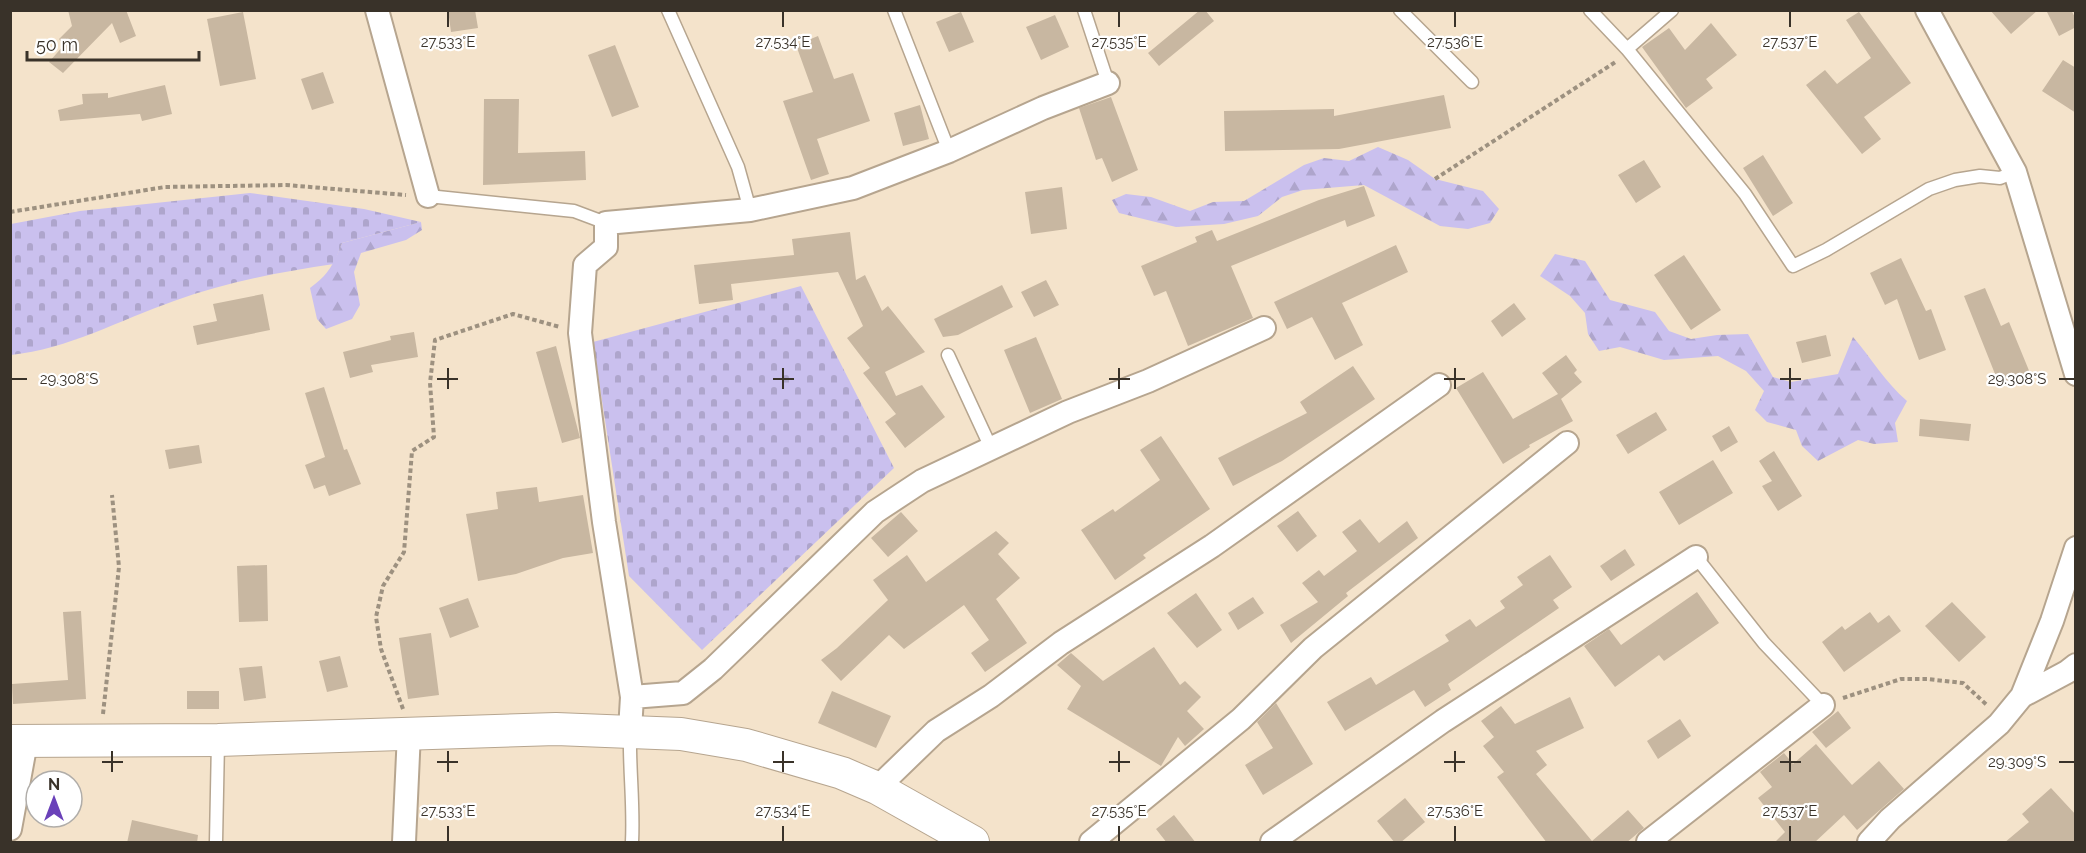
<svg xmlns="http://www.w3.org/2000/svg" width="2086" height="853" font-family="Raleway,sans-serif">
<defs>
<pattern id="forest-firs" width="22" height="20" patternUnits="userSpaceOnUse" patternTransform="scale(1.5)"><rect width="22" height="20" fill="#cac0ee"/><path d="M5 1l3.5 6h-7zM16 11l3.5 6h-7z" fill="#aea5cc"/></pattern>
<pattern id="cemetery-stones" width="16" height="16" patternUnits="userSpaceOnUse" patternTransform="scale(1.5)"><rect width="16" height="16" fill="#cac0ee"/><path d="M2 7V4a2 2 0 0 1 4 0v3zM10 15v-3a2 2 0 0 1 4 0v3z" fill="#aea5cc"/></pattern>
</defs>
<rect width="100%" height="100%" fill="#f4e3cb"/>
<!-- forest -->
<path fill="url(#forest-firs)" d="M 1378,147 L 1408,160 L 1435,179 L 1483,191 L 1499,209 L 1490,223 L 1468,229 L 1440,226 L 1364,185 L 1303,190 L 1282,197 L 1258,216 L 1224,224 L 1176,227 L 1119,213 L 1112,200 L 1126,194 L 1151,197 L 1190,211 L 1213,202 L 1244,201 L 1304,165 L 1324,158 L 1349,161 Z
M 421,222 L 422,230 L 406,240 L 361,253 L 354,272 L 360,305 L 352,319 L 326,329 L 317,319 L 310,288 C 328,275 334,264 342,243 Z
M 1555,254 L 1585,261 L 1610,300 L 1655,312 L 1669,331 L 1691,339 L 1717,335 L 1748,334 L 1773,377 L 1791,382 L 1838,374 L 1853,337 C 1872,359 1885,382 1907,401 L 1895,423 L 1898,442 L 1874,444 L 1858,440 L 1818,461 L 1802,446 L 1796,430 L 1767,422 L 1755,410 L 1764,391 L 1746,371 L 1718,356 L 1664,360 L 1620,347 L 1599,351 L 1588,334 L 1585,313 L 1570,296 L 1540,276 Z"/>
<!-- cemetery -->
<path fill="url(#cemetery-stones)" d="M 250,193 L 364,209 L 421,222 L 342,243 L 334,264 C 280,272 226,282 174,301 C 120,320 68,349 11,355 L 11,224 L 80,211 Z
M 801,286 L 894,468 L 702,650 L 629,576 L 593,342 Z"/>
<!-- building -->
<path fill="#c8b7a1" d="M 68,10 L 126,10 L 136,36 L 120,43 L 112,23 L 63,73 L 49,62 L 64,45 L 59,39 L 72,26 Z
M 448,10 L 475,10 L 478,28 L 451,32 Z
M 1200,10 L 1205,10 L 1214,21 L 1159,66 L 1148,53 Z
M 1990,10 L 2038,10 L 2011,34 Z
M 2046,10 L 2071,10 L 2076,19 L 2076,27 L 2059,36 Z
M 243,12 L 256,79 L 220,86 L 207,19 Z
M 961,12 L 974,42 L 949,52 L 936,22 Z
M 1859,12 L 1911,83 L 1864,117 L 1881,139 L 1862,154 L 1806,85 L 1825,70 L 1837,84 L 1871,58 L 1846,20 Z
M 1055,15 L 1069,47 L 1041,60 L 1026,27 Z
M 1711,23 L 1737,55 L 1706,79 L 1713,88 L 1686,108 L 1642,47 L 1669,28 L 1685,50 Z
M 818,36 L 834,79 L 853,73 L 870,121 L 817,139 L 829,174 L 811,180 L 783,101 L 813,92 L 796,45 Z
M 615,45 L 639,107 L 612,117 L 588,55 Z
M 2063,60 L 2076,68 L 2076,113 L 2042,91 Z
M 323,72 L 334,103 L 312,110 L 301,79 Z
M 165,85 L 172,114 L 142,121 L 140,114 L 60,121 L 58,110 L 83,104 L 82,94 L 108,93 L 108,98 Z
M 1444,95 L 1451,128 L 1339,149 L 1225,151 L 1224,111 L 1334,109 L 1334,116 Z
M 1111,97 L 1138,170 L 1112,182 L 1102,158 L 1096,160 L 1079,108 Z
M 484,99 L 519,99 L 518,153 L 585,151 L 586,180 L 483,185 Z
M 920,105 L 929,139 L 903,146 L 894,113 Z
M 1763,155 L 1793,203 L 1773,216 L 1743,168 Z
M 1644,160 L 1661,187 L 1636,203 L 1618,175 Z
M 1364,186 L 1375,216 L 1347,227 L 1345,220 L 1231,266 L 1253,318 L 1188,346 L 1166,291 L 1154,296 L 1141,266 L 1197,242 L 1195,237 L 1212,230 L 1217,241 L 1319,200 Z
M 1062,187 L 1067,229 L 1031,234 L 1025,192 Z
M 850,232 L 856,280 L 865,275 L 882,311 L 888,306 L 925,352 L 885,372 L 896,396 L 922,385 L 945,417 L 905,448 L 885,422 L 896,414 L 863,373 L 870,368 L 847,338 L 863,326 L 838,272 L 731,284 L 733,300 L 699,304 L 694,265 L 794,255 L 792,239 Z
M 1396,245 L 1408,272 L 1342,303 L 1363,345 L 1335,360 L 1312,317 L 1287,329 L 1274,302 Z
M 1684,255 L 1721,310 L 1691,330 L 1654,275 Z
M 1901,258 L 1926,311 L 1931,309 L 1946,350 L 1919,360 L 1897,299 L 1885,305 L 1870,273 Z
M 1046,280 L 1059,305 L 1034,317 L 1021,292 Z
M 1002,285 L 1013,307 L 958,335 L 943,337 L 934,319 Z
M 1985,288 L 2001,326 L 2009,322 L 2030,373 L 1999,384 L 1964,296 Z
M 263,294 L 270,330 L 197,345 L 193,326 L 217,321 L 213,304 Z
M 1514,303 L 1526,319 L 1502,337 L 1491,321 Z
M 414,332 L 418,357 L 371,365 L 373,372 L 350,378 L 343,352 L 391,340 L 390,336 Z
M 1826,335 L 1831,356 L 1802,363 L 1796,342 Z
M 1036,337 L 1062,399 L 1030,413 L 1004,350 Z
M 556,346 L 580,438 L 562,443 L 536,352 Z
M 1566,355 L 1577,370 L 1574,373 L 1582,382 L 1561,399 L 1560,397 L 1573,421 L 1529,445 L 1530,447 L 1503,464 L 1456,388 L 1483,372 L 1513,419 L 1558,394 L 1542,373 Z
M 1353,366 L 1375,399 L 1282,461 L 1233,486 L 1218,458 L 1307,413 L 1300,402 Z
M 324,387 L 344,450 L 347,449 L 361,484 L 329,496 L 325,485 L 314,489 L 305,465 L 325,457 L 305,393 Z
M 1656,412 L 1667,430 L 1628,454 L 1616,435 Z
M 1920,419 L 1971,424 L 1969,441 L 1919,436 Z
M 1729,426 L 1738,442 L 1721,452 L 1712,436 Z
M 1161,436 L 1210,509 L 1143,555 L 1146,558 L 1115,580 L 1081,530 L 1113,509 L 1115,512 L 1160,480 L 1140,450 Z
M 199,445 L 202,463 L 169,469 L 165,450 Z
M 1774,451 L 1802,496 L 1778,511 L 1762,486 L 1772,481 L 1759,461 Z
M 1713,460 L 1733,493 L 1679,525 L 1659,492 Z
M 537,487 L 539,502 L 583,495 L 593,553 L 563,558 L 516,574 L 478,581 L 466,514 L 498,509 L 496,492 Z
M 1298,511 L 1317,536 L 1297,552 L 1277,526 Z
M 901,512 L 918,531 L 888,557 L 871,538 Z
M 1360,519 L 1379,543 L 1407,521 L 1418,538 L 1346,593 L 1348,596 L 1291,643 L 1280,625 L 1318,602 L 1302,583 L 1319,570 L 1324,576 L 1357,551 L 1342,532 Z
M 996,531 L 1009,543 L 998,554 L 1020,578 L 996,599 L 1027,643 L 985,672 L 971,653 L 989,640 L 964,605 L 904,649 L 889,635 L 841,681 L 821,660 L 837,648 L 888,600 L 873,580 L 907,555 L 926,582 Z
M 1625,549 L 1635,565 L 1611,581 L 1600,566 Z
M 1550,555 L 1572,587 L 1553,600 L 1559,608 L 1448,684 L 1451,690 L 1425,707 L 1414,690 L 1345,731 L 1327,702 L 1371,677 L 1376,685 L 1449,641 L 1445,635 L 1470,619 L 1476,627 L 1505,608 L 1500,601 L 1523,585 L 1517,577 Z
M 267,565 L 268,621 L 239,622 L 237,566 Z
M 1697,592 L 1719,623 L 1664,661 L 1659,655 L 1615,687 L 1584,646 L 1609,629 L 1621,645 Z
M 1196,593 L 1222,630 L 1197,648 L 1167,613 Z
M 1253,597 L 1264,613 L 1238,630 L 1228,613 Z
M 468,598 L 479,627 L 450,638 L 439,608 Z
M 1952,602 L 1986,637 L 1959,662 L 1925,626 Z
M 81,611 L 86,699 L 13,704 L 12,684 L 68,680 L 63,612 Z
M 1870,612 L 1878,623 L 1889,615 L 1901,631 L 1844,672 L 1822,642 L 1842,626 L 1845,630 Z
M 431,633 L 439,695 L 408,699 L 399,638 Z
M 1154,647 L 1180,685 L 1185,681 L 1201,697 L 1187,711 L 1204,729 L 1185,746 L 1178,737 L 1161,766 L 1067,709 L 1081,686 L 1057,665 L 1071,653 L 1103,681 Z
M 340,656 L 348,687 L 327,692 L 319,661 Z
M 262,666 L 266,698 L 244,701 L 239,668 Z
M 187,691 L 219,691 L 219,709 L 187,709 Z
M 832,691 L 891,716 L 876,748 L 818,723 Z
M 1570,697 L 1584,728 L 1536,751 L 1547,765 L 1536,774 L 1592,841 L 1628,810 L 1644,828 L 1626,843 L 1547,843 L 1497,777 L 1504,772 L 1483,746 L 1494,737 L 1481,721 L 1501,706 L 1515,724 Z
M 1276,703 L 1313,764 L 1263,795 L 1245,765 L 1273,748 L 1257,722 Z
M 1838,711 L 1851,728 L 1826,748 L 1812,732 Z
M 1680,719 L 1691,736 L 1658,759 L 1647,741 Z
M 1816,744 L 1852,785 L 1879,761 L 1904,789 L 1857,830 L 1844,815 L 1814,843 L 1774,843 L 1785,832 L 1758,798 L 1772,787 L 1760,772 L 1784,753 L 1793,764 Z
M 2051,788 L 2076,815 L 2076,843 L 2004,843 L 2029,822 L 2022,814 Z
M 1405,798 L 1425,822 L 1400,843 L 1395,843 L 1377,821 Z
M 1174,815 L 1196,843 L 1167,843 L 1156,829 Z
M 132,820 L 198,835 L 197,843 L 127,843 Z"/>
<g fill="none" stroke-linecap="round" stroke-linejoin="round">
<defs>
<path id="lane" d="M 668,10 L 738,167 L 750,210
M 894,10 L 949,151
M 1084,10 L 1108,83
M 1400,10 L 1472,82
M 1590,10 L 1627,49 L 1745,194 L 1793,266 L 1826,250 L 1929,189 L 1955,180 L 1980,176 L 2000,178 L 2015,172
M 1627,49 L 1672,10
M 428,196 L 574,211 L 606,223
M 948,355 L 991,448
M 1696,557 L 1764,643 L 1823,705
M 630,731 C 629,769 634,804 632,842
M 216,842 L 218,741"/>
<path id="street" d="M 377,10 L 428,196
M 1927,10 L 2015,172 L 2076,374
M 2022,696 L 2067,672 L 2076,665
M 632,697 L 683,693 L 713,669 L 875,512 L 922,481 L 1068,412 L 1148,381 L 1264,328
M 630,730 L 632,697 L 604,522 L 580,333 L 585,265 L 606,247 L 606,223 L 750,210 L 853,188 L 949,151 L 1043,108 L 1108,83
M 877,788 L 936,731 L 991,696 L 1061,643 L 1212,546 L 1439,385
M 10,829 L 26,742
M 404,842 L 409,733
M 1091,842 L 1241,719 L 1313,648 L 1567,443
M 1272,842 L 1443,721 L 1696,557
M 1648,842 L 1823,705
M 1869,842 L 1890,819 L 1999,724 L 2022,696 L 2052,621 L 2076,548"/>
<path id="secondary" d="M 10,741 L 218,740 L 556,729 L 681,734 L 746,745 L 842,773 L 877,788 L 973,842"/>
</defs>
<!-- lane casing -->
<use href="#lane" stroke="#b6a58f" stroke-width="15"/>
<!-- street casing -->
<use href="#street" stroke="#b6a58f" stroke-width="26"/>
<!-- secondary casing -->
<use href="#secondary" stroke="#b6a58f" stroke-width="34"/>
<!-- path -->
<path stroke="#9d9180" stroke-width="4" stroke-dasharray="4.5 3" stroke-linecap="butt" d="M 1435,179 L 1617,61
M 10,212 L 165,187 L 286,185 L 406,195
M 1843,698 L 1901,679 L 1927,679 L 1963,683 L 1988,706
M 403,709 L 381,649 L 376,617 L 383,586 L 404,552 L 412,451 L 434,437 L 430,383 L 435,340 L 513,314 L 560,327
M 103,714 L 119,567 L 112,495"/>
<!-- lane -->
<use href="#lane" stroke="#fff" stroke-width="12"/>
<!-- street -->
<use href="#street" stroke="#fff" stroke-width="22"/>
<!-- secondary -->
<use href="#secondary" stroke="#fff" stroke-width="32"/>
</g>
<!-- ticks -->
<path fill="none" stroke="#393229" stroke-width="2" d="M 448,12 L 448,27M 783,12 L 783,27M 1119,12 L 1119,27M 1455,12 L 1455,27M 1790,12 L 1790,27M 448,368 L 448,389M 783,368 L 783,389M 1119,368 L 1119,389M 1455,368 L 1455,389M 1790,368 L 1790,389M 12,379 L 27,379M 437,379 L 458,379M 773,379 L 794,379M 1109,379 L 1130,379M 1444,379 L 1465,379M 1780,379 L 1801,379M 2059,379 L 2074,379M 112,751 L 112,772M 448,751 L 448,772M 783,751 L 783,772M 1119,751 L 1119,772M 1455,751 L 1455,772M 1790,751 L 1790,772M 102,762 L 123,762M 437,762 L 458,762M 773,762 L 794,762M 1109,762 L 1130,762M 1444,762 L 1465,762M 1780,762 L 1801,762M 2059,762 L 2074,762M 448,826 L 448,841M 783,826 L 783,841M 1119,826 L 1119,841M 1455,826 L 1455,841M 1790,826 L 1790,841"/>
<g font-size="15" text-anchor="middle" fill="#393229" stroke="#fff" stroke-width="4.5" stroke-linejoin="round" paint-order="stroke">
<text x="448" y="47">27.533°E</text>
<text x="783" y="47">27.534°E</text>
<text x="1119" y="47">27.535°E</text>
<text x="1455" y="47">27.536°E</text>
<text x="1790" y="47">27.537°E</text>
<text x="69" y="384">29.308°S</text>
<text x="2017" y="384">29.308°S</text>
<text x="2017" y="767">29.309°S</text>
<text x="448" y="816">27.533°E</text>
<text x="783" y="816">27.534°E</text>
<text x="1119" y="816">27.535°E</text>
<text x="1455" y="816">27.536°E</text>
<text x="1790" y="816">27.537°E</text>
</g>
<!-- border -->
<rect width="2086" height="853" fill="none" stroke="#393229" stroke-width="24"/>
<!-- north arrow -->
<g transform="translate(54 799)"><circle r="28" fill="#ffffff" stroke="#b0ada9" stroke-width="1.5"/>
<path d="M0-4.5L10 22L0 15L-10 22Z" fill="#6a41b9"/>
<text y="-9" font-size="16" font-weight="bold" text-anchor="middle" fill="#393229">N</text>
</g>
<!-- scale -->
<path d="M27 51v9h172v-9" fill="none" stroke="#393229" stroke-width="3"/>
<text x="36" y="51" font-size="18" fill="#393229" stroke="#ffffff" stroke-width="4.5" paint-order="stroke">50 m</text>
</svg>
